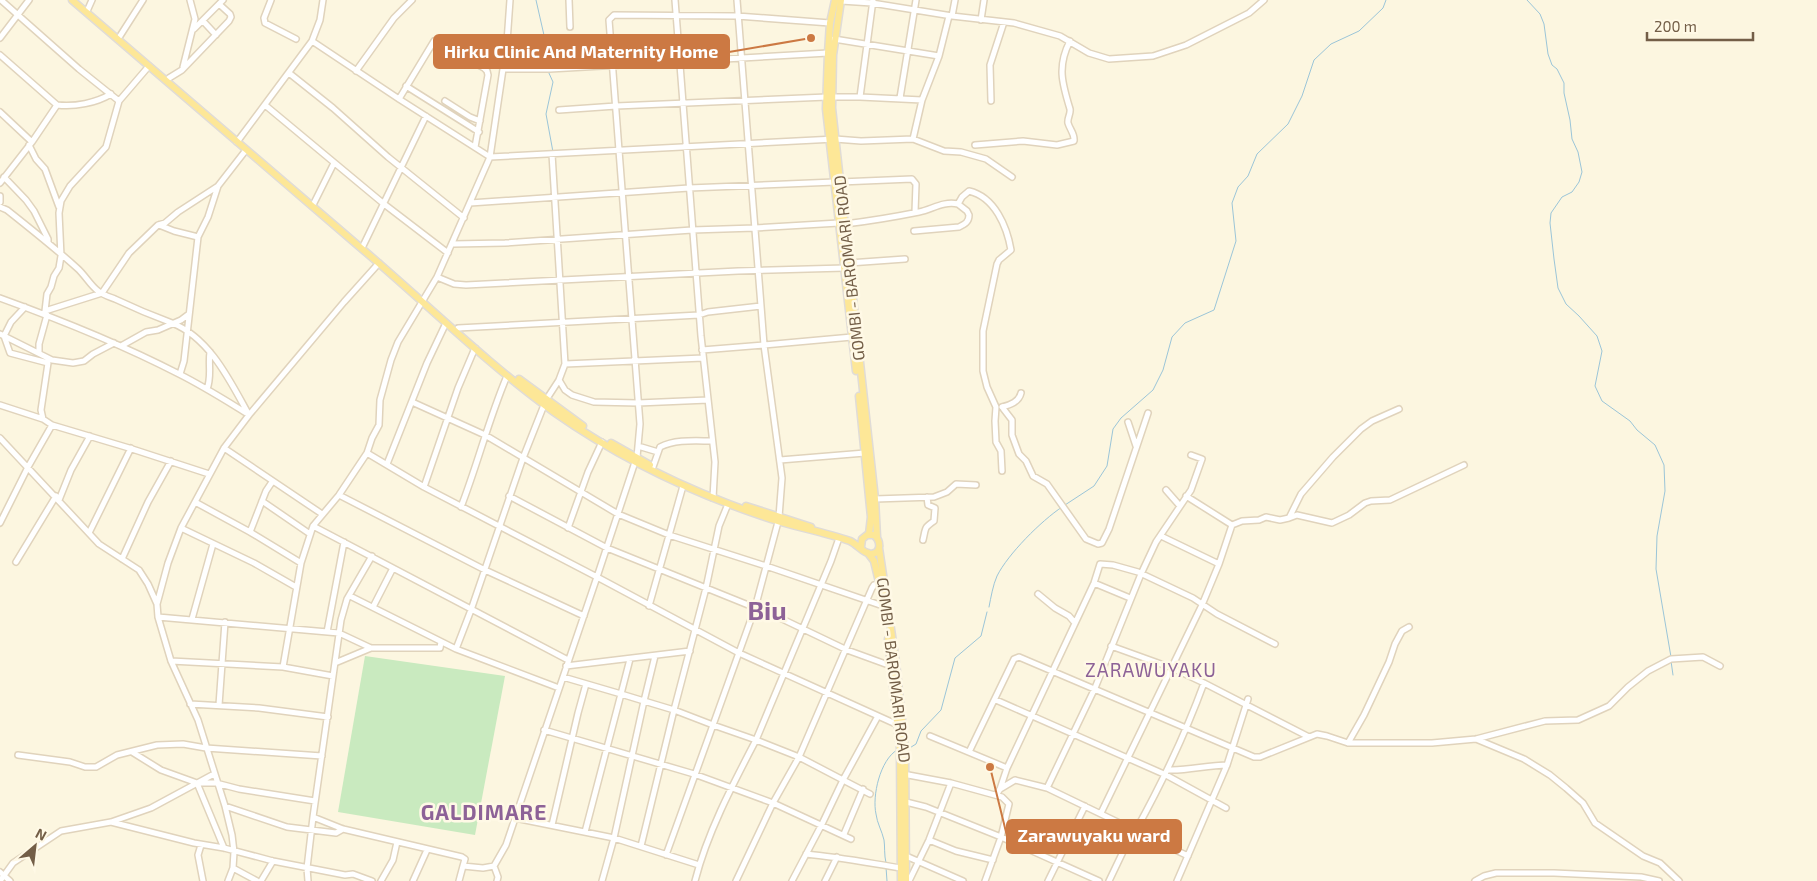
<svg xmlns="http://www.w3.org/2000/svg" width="1817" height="881" font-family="'Exo 2',sans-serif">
<rect width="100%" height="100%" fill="#fcf6e0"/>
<!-- green -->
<path fill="#c9eabf" d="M 365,656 L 505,676 L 475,835 L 338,812 Z"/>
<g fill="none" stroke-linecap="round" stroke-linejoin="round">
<!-- stream -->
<path stroke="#9bc5d8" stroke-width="1" d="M 536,0 L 546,44 L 544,62 L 547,67
M 1527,0 L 1540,14 L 1544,24 L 1548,54 L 1552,65 L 1557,69 L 1564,83 L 1564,93 L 1570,120 L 1572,139 L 1578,152 L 1582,172 L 1579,182 L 1572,192 L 1562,197 L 1551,213 L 1550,223 L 1554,259 L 1558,288 L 1566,304 L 1579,316 L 1597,336 L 1602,351 L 1595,386 L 1602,401 L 1630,421 L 1637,430 L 1655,445 L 1664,465 L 1665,491 L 1657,536 L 1656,569 L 1671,657
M 548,71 L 553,82 L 546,114 L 553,152
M 1065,505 L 1094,486 L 1107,466 L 1113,429 L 1121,418 L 1153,390 L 1163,370 L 1172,337 L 1185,323 L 1214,310 L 1236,241 L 1232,203 L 1238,187 L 1248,176 L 1257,154 L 1288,124 L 1302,96 L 1314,60 L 1331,44 L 1359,31 L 1383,8 L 1386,0
M 989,607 C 991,597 993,585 997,576 C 1008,554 1041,521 1062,507
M 1671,661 L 1673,675
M 908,749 L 916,744 L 921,731 L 941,710 L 955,658 L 981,636 L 987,612
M 886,863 C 884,855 885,846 884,840 C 882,831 877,823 876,814 C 872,796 880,760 897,750
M 886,867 L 887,881"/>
<defs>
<path id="minor" d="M 1,0 L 79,69 L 119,101
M 271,0 L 264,18 L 265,23 L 296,39
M 569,0 L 570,27
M 675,0 L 701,336 L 715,462 L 713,498
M 737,0 L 761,306
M 841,1 L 872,3 L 952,16 L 1014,23 L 1060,36 L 1089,53 L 1109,59 L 1153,56 L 1186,45 L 1249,13 L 1264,0
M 88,9 L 92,0
M 952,16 L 955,0
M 981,20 L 984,0
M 203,21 L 216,35
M 194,29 L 223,0
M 120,36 L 143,0
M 0,38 L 29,0
M 834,39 L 939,56
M 312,41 L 399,99 L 490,157 L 507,42 L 510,0
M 0,55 L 57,105 C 75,107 96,103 111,94
M 183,67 L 195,19 L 190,0
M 503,69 L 550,69 L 828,53
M 356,71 L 394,18 L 412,0
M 289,73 L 333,108 L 388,157 L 464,218
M 169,78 L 182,70 L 229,21 L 231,17 L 230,14 L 219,4
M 406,86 L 479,132
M 860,97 L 873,0
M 900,98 L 916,0
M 399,99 L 434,41 L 484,68 L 487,71 L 488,75 L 475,147
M 445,101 L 470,117 L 480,121
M 991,101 L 990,65 L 1004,22
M 265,105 L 384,204 L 448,253
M 559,110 L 616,106 L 827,97 L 860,97 L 922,100
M 0,112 L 32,142
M 913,139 L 922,100 L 939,56 L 949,16
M 237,142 L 312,41 L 320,20 L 323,0
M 29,145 L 36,159 L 45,169 L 59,207
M 975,145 L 1023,141 L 1057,145 L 1074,141 C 1075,134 1070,130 1068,123 C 1067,118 1071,114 1070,109 C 1062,83 1057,66 1070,41
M 4,177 L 26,200 L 34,211 L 48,239 L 48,243
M 840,182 L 912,179 L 916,184 L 915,212
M 0,183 L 32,142 L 57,105
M 0,196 L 0,202
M 314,203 L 334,163
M 470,203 L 689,188 L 835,182
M 0,207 L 7,210 C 31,229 55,248 77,268 C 85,275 90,285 98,291 C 103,295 110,297 115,299 C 134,308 153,316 172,323 C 210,338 230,381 249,415
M 845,224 C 870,221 894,217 919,212 C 933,209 943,201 958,204
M 159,225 L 174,231 L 198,237
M 914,231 L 959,227 C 965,224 969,222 969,215 L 967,211 L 958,204 L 962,197 L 969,191 C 995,197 1007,227 1011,250 L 999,260 L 997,264 L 983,331 L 983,371 L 987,387 L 996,407 L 995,421 L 996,442 L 1001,451 L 1002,471
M 453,244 L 505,243 L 692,230 L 755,228 L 839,223
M 363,246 L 426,116
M 849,263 L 905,259
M 437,277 L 454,284 L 466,285 L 738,271 L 845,268
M 0,298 C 61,320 121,344 179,374 C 203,386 225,400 248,414
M 25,307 L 11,322 L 4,336 L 52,360 L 73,363 L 84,361 L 93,354 L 114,343
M 45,311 L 102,293 L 129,253 L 158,225 L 165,223 L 178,212 L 218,186 L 246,150
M 458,328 L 699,315 L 708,312 L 761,306 L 764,345 L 702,350
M 0,334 L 4,336 L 10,353 L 48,363 L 41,410 L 43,419
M 121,346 L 146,332 L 158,330 L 181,320 L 189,314
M 39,353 L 39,344 L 47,315 L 45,311 L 47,294 L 51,287 L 54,276 L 59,268 L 61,256 L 59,213 L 61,201 L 70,186 L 106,147 L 119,101 L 149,66
M 565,364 L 703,358
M 180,374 L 184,361 L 198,237 L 208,217 L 218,186
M 559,380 L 565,390 L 572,395 L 594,402 L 638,403 L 708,400
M 207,389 C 212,376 208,365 210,352
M 412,402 L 485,435 L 618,514 L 669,535 L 766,566 L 883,606
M 0,405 L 43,419 L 52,425 L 129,448 L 209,474
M 1002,407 L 1012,420 L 1012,435 L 1019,454 L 1026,461 L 1033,476 L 1047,484 L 1086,539 L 1098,544 L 1102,543 L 1109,529 L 1148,413
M 1002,407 C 1010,405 1019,402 1021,393
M 1128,422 L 1136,446
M 0,438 L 99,544 L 139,570 L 148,584 L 157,604 L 158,617 L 171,661 L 198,720 L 225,806 L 232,835 L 234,852 L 233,868 L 228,881
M 638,446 L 658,452
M 224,448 L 322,514
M 367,453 L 424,487 L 597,577 L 506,845 L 494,866 L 483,868 L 463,866 L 459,881
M 637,457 L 640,424 L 609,20 L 614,15 L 737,16 L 830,23
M 780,460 L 865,453
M 635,462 L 597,577 L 739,653 L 898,725
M 387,464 L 427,363 L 446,323
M 653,467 L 660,447 C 676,439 696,441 712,441
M 424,487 L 458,388 L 475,348
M 1166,490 L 1180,506
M 339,495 L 485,570 L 584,616
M 509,496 L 607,548 L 778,617 L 847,650 L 891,666
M 875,499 L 934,497 L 947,492 L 956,484 L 976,485
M 59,500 L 71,470 L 90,436
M 262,501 L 310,534
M 195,502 L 250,532 L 301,563
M 461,507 C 478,463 489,418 507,376
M 779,517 L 782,478 L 764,345 L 852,337
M 1289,518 L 1297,515 L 1332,523 L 1349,515 L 1365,503 L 1371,501 L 1390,500 L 1464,465
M 0,523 L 28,467 L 52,425
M 1232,525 L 1242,521 L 1259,520 L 1266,517 L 1280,520 L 1289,518 L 1301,494 L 1333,457 L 1361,429 L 1372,421 L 1399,409
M 313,526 L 568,660
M 181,528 L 254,563 L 296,587
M 568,528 L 588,472 L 602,442
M 250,532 L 266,491 L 272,482
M 89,533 L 131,448
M 1161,536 L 1219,564
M 923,540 C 926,527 924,528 934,521 L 935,508 L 928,505 L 927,497
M 372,556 L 347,599 L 341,620 L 313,817 L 343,829 L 462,857 L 465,859 L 463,866
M 122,559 L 148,502 L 171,461
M 16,562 L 56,496
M 1094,583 L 1130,598
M 1038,594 L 1055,608 L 1069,616 L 1075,623
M 350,596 L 456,649 L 559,688
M 157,604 L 168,563 L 181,528 L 224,448 L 249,415 L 344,302 L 379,263
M 649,606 L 683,486
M 373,607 L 393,568
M 158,617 L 339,633 L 371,648 L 440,648 L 441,642
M 192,619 L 213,544
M 1409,627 L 1402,631 L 1395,644 L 1389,662 L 1364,715 L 1348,743 L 1432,743 L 1476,739 L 1545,721 L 1578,720 L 1609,706 L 1628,687 L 1648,671 L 1671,659 L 1703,657 L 1720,666
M 327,632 L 344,542
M 1111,646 L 1172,668 L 1204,683 L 1309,737
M 456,649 L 471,610 L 523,458 L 546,400 L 559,380 L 565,364 L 552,154
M 171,661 L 283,667 L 333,676
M 335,663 L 371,648
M 566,666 L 690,651
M 283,667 L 301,563 L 313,526 L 339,495 L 367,453 L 372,438 L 379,425 L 380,400 L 391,360 L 398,342 L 437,277 L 490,157 L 835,139 L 861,141 L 913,139 L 944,151 L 961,152 L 986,159 L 1012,177
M 563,677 L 621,694 L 585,832
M 996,700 L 1166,775 L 1226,808
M 190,704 L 259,708 L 328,717
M 219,705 L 225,622
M 878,716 L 843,780 L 799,757 L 872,588 L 874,585 L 879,584
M 544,730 L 694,774 L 773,803 L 851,839
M 930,736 L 1007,768
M 1476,739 L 1524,759 L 1550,775 L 1566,788 L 1583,803 L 1595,823 L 1643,856 L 1660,863 L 1679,881
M 132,752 L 161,770 L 197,783 L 216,783 L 239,789 L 315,801
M 969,752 L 1014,659 L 1019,657 L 1254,757 L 1260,757 L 1317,734 L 1327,736 L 1348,743
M 18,755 L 70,762 L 85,767 L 96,767 L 117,755 L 157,745 L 183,744 L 206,748 L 322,756
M 1168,770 C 1188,771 1207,765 1227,765
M 903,774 L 951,783 L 1002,797 L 1009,804 L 1001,837 L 985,881
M 197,783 L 224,848
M 1047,788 L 1095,688 L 1141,574 L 1156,542 L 1191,490 L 1202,459 L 1191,455
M 1000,789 L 1007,768 L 1094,583 L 1100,564 L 1113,565 L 1138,572 L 1193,598 L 1217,614 L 1275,644
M 996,795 L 1000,789 L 1015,780 L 1047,788 L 1188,856
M 906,802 L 926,807 L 1001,837 L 1099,881
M 225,806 L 287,827 L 336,833 L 343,829
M 1101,813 L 1202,605 L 1219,564 L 1232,525 L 1186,496
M 515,818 L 614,838 L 699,865
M 111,822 L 194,843 L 224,848 L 273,861 L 345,875 L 353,874 L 372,881
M 552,825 L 578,713 L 586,684
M 844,834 L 863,789
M 929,840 L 956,851 L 993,860
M 201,845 L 198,855 L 203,881
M 641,846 L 674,710 L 644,701 L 655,656
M 806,854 C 838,857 869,863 901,868
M 666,855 L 713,725 L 674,710 L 706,588 L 719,526 L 728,504
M 906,856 L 963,881
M 494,866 L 498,877 L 497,881
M 233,868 L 257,881
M 0,872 L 10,881
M 0,881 L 13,863 L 61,831 L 111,822 L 151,808 L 214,774
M 261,881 L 273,861
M 308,881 L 307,868 L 313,817
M 381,881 L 393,860 L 397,842
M 413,881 L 427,850
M 602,881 L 614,838 L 644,701 L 621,694 L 630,659
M 695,881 C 707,833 733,784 756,740 L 713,725 L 755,608 L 778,522
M 736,881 L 773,803 L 799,757 L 756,740 L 831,561 L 839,538
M 792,881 L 822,824 L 843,780 L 870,794
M 825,881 L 837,857
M 909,881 L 929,840 L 951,783
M 1048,881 L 1085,806
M 1109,881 L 1131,835 L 1136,830 C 1163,781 1185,735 1204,683
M 1177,881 L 1227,765 L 1248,699
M 1475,881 L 1484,876 L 1496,873 L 1554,873 L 1641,877 L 1659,881"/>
<path id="major" d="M 72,0 C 168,82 264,165 361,248 C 425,302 485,362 554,412 C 618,457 688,491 762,516 C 790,526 821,531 850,541 C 857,544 864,554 871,554 C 882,553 881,541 874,535 L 867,535 L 862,539 L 861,547
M 835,0 L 830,23 L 828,53 L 826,109 L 856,371
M 841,0 L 833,55 L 832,108 L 875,499 L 877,537
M 519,379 L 583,426
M 859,396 L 871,517 L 869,534
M 611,443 L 650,465
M 746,506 L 811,527
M 879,548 L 896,663 L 905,749 L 906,881
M 868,553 L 874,561 L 879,582
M 881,595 L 885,617
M 888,639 L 900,749 L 901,881"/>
</defs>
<!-- minor casing -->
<use href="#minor" stroke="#e0d3bc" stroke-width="8"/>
<!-- major casing -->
<use href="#major" stroke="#e0dcd7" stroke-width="9"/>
<!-- minor -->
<use href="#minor" stroke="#fff" stroke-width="5"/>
<!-- major -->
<use href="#major" stroke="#fde797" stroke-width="6"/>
</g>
<g text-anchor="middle" stroke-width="5" stroke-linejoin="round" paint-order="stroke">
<!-- street labels -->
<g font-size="16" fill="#735e47" stroke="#fff9e6">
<text transform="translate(849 268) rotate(-96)" y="6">GOMBI - BAROMARI ROAD</text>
<text transform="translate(894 670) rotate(83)" y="6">GOMBI - BAROMARI ROAD</text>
</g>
<!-- quarter labels -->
<g font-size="19" letter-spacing="1" fill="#8d6297" stroke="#fff9e6">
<text x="1151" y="677">ZARAWUYAKU</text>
</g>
<!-- district labels -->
<g font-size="21" font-weight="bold" letter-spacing="1" fill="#8d6297" stroke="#fff9e6">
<text x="484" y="820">GALDIMARE</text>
</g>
<!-- town labels -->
<g font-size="26" font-weight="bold" fill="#8d6297" stroke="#fff9e6">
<text x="767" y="620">Biu</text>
</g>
</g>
<!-- callouts -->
<path fill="none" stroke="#cc7943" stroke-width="2" d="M811 38L729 52M990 767L1007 836"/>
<g fill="#cc7943" stroke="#fff9e6" stroke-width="2">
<circle cx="811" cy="38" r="5"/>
<circle cx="990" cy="767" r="5"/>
</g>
<g fill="#cc7943" stroke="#cc7943" stroke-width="2">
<rect x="434" y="35" width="295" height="33" rx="5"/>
<rect x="1007" y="820" width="174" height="33" rx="5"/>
</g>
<g font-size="18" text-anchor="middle" font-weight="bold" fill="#fff">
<text x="581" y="58">Hirku Clinic And Maternity Home</text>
<text x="1094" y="842">Zarawuyaku ward</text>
</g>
<!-- north arrow -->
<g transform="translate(35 846) rotate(28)" stroke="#fff9e6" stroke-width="4" paint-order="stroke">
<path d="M0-4L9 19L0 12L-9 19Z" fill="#735e47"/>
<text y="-8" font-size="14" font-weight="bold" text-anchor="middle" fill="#735e47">N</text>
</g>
<!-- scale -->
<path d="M1647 32v8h106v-8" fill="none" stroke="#735e47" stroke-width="2.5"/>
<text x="1654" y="32" font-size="15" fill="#735e47" stroke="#fff9e6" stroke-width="4" paint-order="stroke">200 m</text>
</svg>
